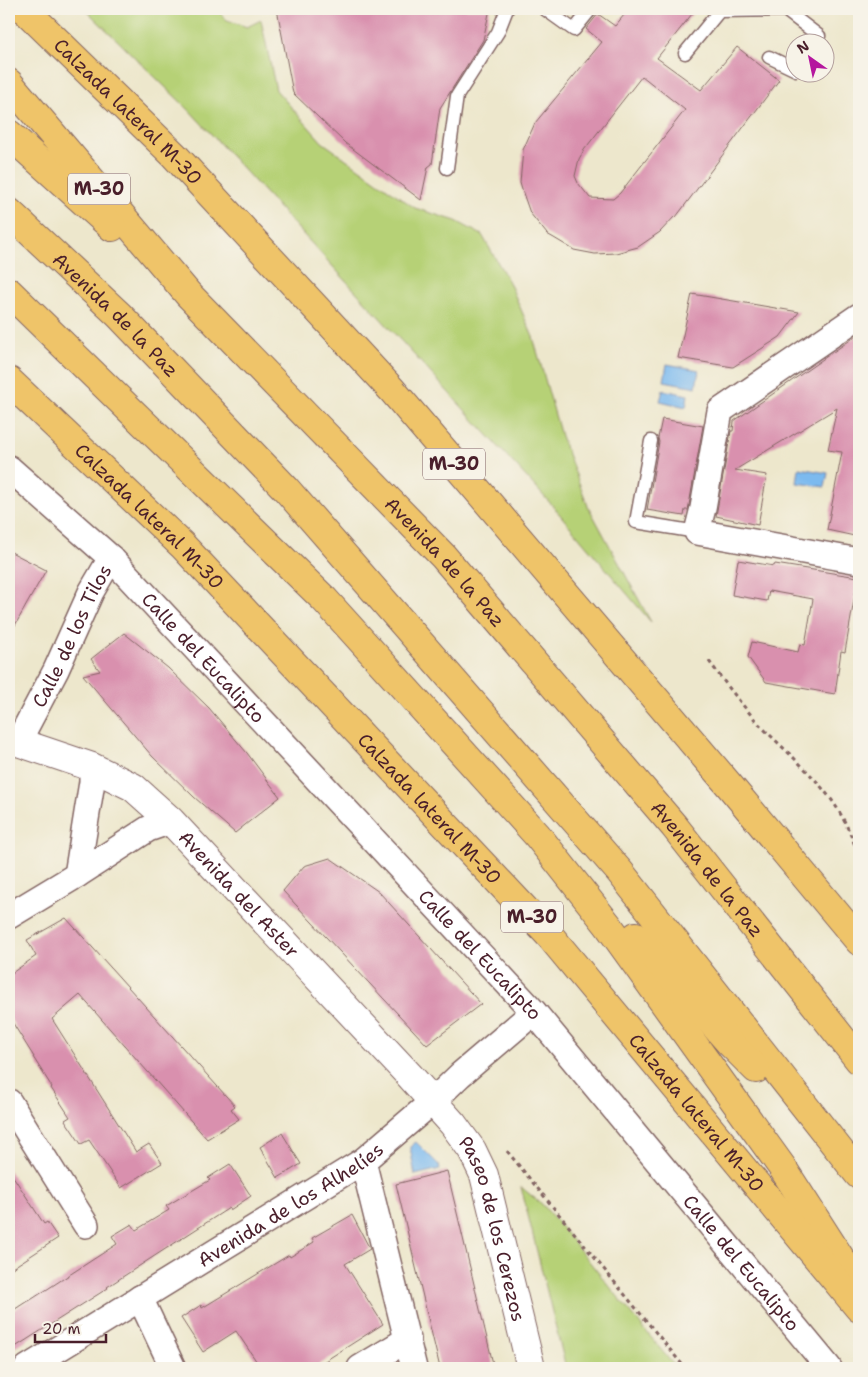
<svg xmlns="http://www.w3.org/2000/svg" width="868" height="1377" font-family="'Shantell Sans',sans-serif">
<rect width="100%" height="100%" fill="#f7f3e8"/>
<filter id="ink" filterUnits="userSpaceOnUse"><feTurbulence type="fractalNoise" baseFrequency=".02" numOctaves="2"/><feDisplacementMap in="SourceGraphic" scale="10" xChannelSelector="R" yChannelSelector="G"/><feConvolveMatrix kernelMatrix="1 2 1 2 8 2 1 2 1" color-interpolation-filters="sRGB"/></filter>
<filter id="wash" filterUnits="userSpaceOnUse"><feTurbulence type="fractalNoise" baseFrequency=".0096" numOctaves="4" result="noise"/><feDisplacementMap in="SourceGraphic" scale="20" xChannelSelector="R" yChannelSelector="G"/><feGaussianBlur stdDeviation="1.12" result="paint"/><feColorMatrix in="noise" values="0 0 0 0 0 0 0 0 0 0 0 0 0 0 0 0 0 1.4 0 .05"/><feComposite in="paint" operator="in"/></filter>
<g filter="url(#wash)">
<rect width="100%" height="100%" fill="#ede7cc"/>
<!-- green -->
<path fill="#b6d176" stroke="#807850" d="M 85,9 L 216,9 L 227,20 L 247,27 L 261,20 L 276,90 L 322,142 L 415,208 L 456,221 L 482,235 L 509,282 L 533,337 L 561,436 L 588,506 L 651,622 L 551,504 L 190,111 Z
M 521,1187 L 544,1206 L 676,1368 L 566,1368 Z"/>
<!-- water -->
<path fill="#7bbaef" stroke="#626c8d" d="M 667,364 L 699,370 L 696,387 L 664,381 Z
M 663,390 L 688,395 L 686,407 L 660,401 Z
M 799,468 L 828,473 L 825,487 L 797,483 Z
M 416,1142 L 439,1165 L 440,1169 L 415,1175 L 410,1147 Z"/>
<g id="blocks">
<!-- building -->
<path fill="#d990ae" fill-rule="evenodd" d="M 277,9 L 490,9 L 483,40 L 440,108 L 432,164 L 428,167 L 421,200 L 345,143 L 293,93 Z
M 629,9 L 696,9 L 657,58 L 701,90 L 737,47 L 779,80 L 676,217 L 675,216 L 660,232 L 638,247 L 616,253 L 595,254 L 574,250 L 554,238 L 547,234 L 530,213 L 523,193 L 520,183 L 523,150 L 535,123 L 602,42 L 586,29 L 598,14 L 615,26 ZM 642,76 L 685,110 L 620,193 L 613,199 L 590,198 L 578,183 L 575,176 L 579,159 L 584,150 Z
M 692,294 L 799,312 L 780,337 L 733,367 L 678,358 Z
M 859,334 L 859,537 L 827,530 L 842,452 L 828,450 L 837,408 L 735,470 L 767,475 L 758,525 L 716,516 L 731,431 L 733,431 L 734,421 Z
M 662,419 L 703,426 L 689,505 L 688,510 L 685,510 L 684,516 L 647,510 L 659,442 L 658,438 Z
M 9,551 L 46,570 L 9,636 Z
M 738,560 L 774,566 L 775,564 L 858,577 L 845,652 L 841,651 L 835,694 L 766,682 L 748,657 L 752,642 L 798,652 L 800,644 L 805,645 L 813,599 L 769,591 L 767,601 L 732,595 Z
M 124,633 L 168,668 L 209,708 L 247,753 L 280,797 L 235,833 L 194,797 L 152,756 L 83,675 L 100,671 L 91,659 Z
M 330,858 L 379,892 L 481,1004 L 427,1045 L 283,891 L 304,866 Z
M 66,918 L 235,1106 L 231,1109 L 239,1119 L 207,1139 L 80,995 L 52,1019 L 136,1152 L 149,1144 L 162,1163 L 121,1188 L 89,1140 L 81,1144 L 65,1120 L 70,1117 L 51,1088 L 52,1087 L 33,1057 L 34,1057 L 9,1017 L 9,975 L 36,956 L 27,940 Z
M 282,1133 L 301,1164 L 278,1178 L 260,1147 Z
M 230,1164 L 251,1196 L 230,1210 L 229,1208 L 153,1257 L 107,1287 L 108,1288 L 9,1351 L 9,1313 L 29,1300 L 29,1301 L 117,1244 L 112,1236 L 132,1224 L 136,1230 L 169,1210 L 166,1206 L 210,1180 L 208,1178 Z
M 9,1170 L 44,1224 L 47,1222 L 58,1238 L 9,1270 Z
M 447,1171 L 494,1368 L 440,1368 L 396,1184 Z
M 352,1215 L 370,1249 L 345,1264 L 383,1324 L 314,1368 L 261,1368 L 236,1331 L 203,1352 L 181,1318 L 201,1305 L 202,1308 L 289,1255 L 290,1257 L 314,1242 L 312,1238 Z"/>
</g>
</g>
<g filter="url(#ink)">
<use href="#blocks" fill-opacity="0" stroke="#836563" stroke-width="1"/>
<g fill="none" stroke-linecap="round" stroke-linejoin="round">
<defs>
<path id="service" d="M 547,9 L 546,10 L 574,30 L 591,9
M 719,11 L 785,10 L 819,36 L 817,42
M 685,53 L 721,9
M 769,57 L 796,70
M 447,168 L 457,96 L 498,32 L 507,9
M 651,441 L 636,522 L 697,532"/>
<g id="minor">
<path d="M 859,316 L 720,411 L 703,508 L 697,532 L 859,561"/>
<path id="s1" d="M 9,468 L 111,558 L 534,1012 L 829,1368"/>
<path id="s2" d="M 18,742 L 56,670 L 91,592 L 111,558"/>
<path d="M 77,875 L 92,782 L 92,767"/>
<path d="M 9,916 L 77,875 L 148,829 L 171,821"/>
<path d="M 9,1102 L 86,1225"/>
<path d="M 363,1161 L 414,1368"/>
<path d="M 140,1298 L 173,1368"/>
<path id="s3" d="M 27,1368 L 363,1161 L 432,1102 L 460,1075 L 534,1012"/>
<path d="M 360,1368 L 408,1339"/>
</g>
<g id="tertiary">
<path id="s4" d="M 9,739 L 92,767 L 133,787 L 171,821 L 409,1075 L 453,1124 L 472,1150 L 484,1175 L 531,1368"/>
</g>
<g id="motorway">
<path id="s5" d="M 24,9 L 174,155 L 392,390 L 729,785 L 859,941"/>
<path id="s6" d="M 9,83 L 188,294 L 443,556 L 674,826 L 859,1060"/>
<path d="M 9,134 L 112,227"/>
<path id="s7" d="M 9,212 L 119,315 L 286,489 L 620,872 L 859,1175"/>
<path d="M 9,292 L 324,599 L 537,835 L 608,925 L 782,1167 L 859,1287"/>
<path id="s8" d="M 9,381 L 182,545 L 550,936 L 859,1308"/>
<path d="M 636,936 L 729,1042 L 756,1069"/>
</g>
</defs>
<!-- service casing -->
<use href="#service" stroke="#836563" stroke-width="15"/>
<!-- minor casing -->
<use href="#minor" stroke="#836563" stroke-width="28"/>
<!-- tertiary casing -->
<use href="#tertiary" stroke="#836563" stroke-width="30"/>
<!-- motorway casing -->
<use href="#motorway" stroke="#836563" stroke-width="30"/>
<!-- path -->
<path stroke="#836563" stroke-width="3" stroke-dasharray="4 4" stroke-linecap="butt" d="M 709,661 C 724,682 740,702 757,722 C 780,746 806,767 827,794 C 842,812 850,833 859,855
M 507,1151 L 685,1368"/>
<!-- service -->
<use href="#service" stroke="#fff" stroke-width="12"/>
<!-- minor -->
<use href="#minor" stroke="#fff" stroke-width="25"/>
<!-- tertiary -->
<use href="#tertiary" stroke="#fff" stroke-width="28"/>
<!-- motorway -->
<use href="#motorway" stroke="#efc469" stroke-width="28"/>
</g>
</g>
<g text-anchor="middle" stroke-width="4" stroke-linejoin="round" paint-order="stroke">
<!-- shield labels -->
<g fill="#f7f3e8" stroke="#7e5f64" stroke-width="1">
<rect x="68" y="173.5" width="62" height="31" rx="4"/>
<rect x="423" y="448.5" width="62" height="31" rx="4"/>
<rect x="501" y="901.5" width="62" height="31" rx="4"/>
</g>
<g font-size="18" font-weight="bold" fill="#4a1f2b">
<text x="99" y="195">M-30</text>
<text x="454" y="470">M-30</text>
<text x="532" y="923">M-30</text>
</g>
<!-- street labels -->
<g font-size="19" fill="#4a1f2b" stroke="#f7f3e8">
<text dy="7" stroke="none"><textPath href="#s5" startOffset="146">Calzada lateral M-30</textPath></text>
<text dy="7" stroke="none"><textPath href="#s7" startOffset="148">Avenida de la Paz</textPath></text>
<text dy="7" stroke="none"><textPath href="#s8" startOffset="195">Calzada lateral M-30</textPath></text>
<text dy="7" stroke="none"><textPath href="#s6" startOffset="648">Avenida de la Paz</textPath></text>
<text dy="7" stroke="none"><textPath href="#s2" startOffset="119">Calle de los Tilos</textPath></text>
<text dy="7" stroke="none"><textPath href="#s1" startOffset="272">Calle del Eucalipto</textPath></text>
<text dy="7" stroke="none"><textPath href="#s8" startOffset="600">Calzada lateral M-30</textPath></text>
<text dy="7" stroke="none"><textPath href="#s6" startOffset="1052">Avenida de la Paz</textPath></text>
<text dy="7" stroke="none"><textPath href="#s4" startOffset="284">Avenida del Aster</textPath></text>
<text dy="7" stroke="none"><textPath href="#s1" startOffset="678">Calle del Eucalipto</textPath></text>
<text dy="7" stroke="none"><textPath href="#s8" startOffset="1005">Calzada lateral M-30</textPath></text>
<text dy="7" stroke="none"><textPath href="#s3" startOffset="310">Avenida de los Alhelíes</textPath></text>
<text dy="7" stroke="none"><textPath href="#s4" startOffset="712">Paseo de los Cerezos</textPath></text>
<text dy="7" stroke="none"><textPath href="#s1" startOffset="1082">Calle del Eucalipto</textPath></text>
</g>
</g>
<!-- margin -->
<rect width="868" height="1377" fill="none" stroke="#f7f3e8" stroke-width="30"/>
<!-- north arrow -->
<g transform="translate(810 58) rotate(327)"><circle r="24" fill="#f7f3e8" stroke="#b29e9c"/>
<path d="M0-4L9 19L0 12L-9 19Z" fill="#b5179e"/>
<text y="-8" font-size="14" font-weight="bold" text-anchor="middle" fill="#4a1f2b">N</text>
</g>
<!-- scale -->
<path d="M35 1334v8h71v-8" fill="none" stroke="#4a1f2b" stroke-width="2.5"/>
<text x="42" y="1334" font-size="15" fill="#4a1f2b" stroke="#f7f3e8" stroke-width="4" paint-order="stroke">20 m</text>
</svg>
